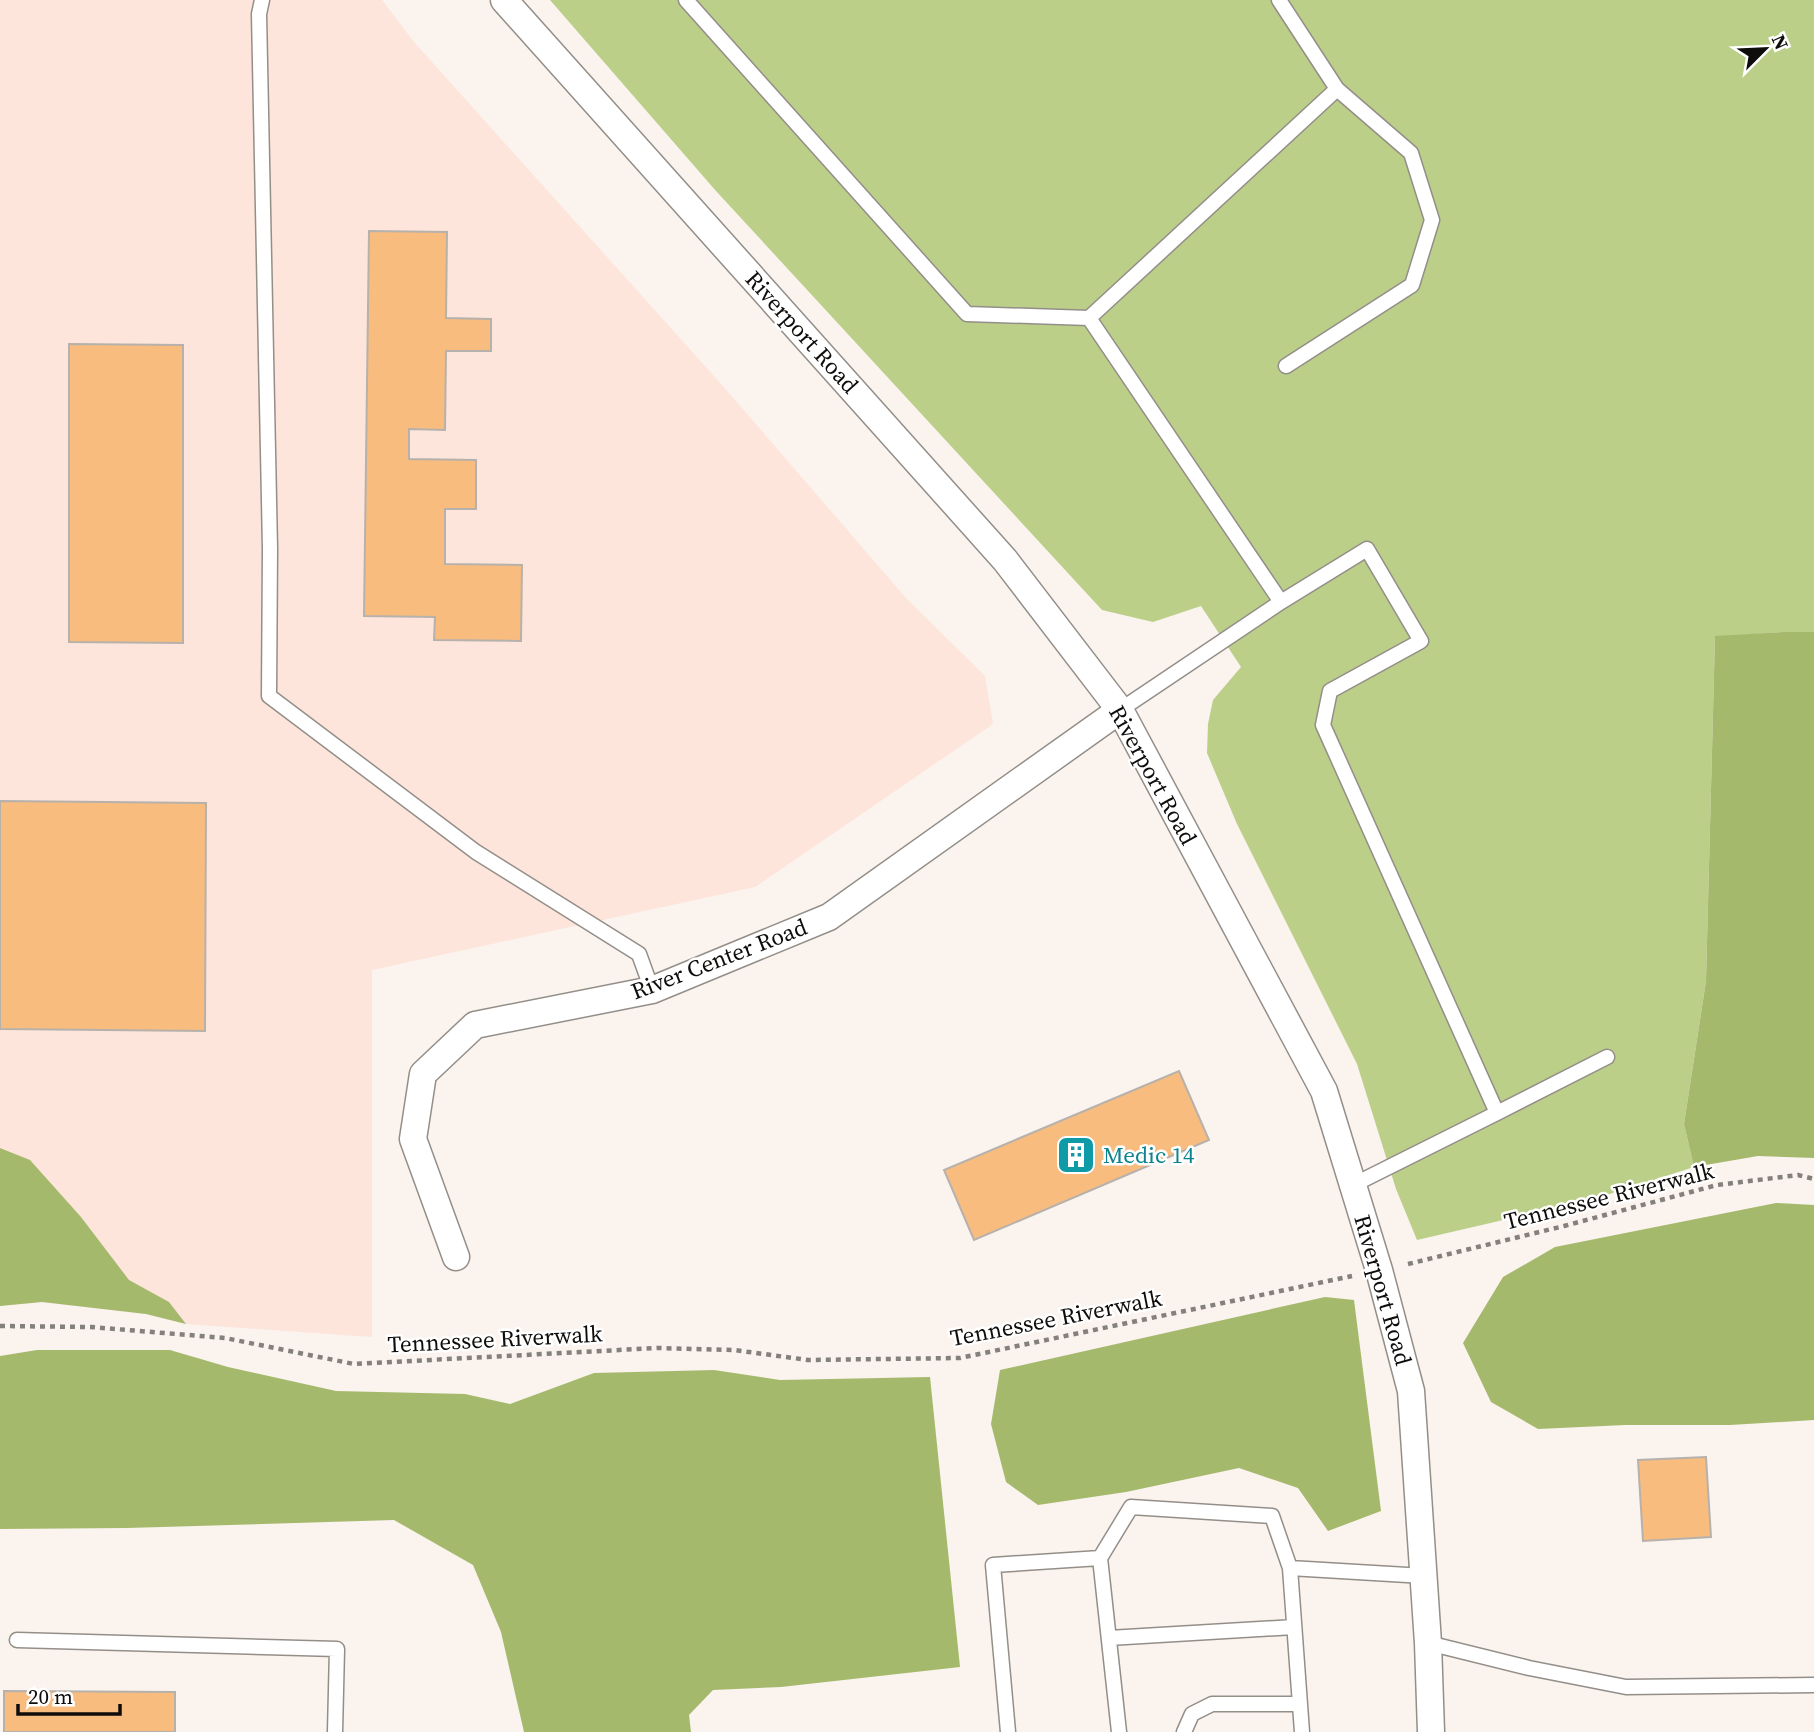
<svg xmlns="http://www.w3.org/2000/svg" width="1814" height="1732" font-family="'Source Serif 4',serif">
<rect width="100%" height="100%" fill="#faf3ee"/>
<!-- industrial -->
<path fill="#fde5db" d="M 0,0 L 382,0 L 414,42 L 722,385 L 906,598 L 985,676 L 993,724 L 755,887 L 372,970 L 372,1337 L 186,1324 L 146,1314 L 42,1302 L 0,1306 Z"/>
<!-- green -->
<path fill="#bbcf89" d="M 550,0 L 1814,0 L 1814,632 L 1784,632 L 1715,637 L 1706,981 L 1684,1124 L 1694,1167 L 1594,1199 L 1417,1240 L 1396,1189 L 1357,1064 L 1237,824 L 1207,753 L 1208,724 L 1213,700 L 1241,667 L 1201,606 L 1153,622 L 1102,610 L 716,191 Z"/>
<!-- forest -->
<path fill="#a5b96d" d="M 1784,632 L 1814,632 L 1814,1158 L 1758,1156 L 1694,1167 L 1684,1124 L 1706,981 L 1715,636 Z
M 0,1148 L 30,1160 L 81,1217 L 129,1280 L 169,1302 L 186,1324 L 146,1314 L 42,1302 L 0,1306 Z
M 1776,1203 L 1814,1205 L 1814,1420 L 1730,1425 L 1625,1425 L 1538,1429 L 1491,1402 L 1463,1343 L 1503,1277 L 1555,1247 Z
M 1325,1297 L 1354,1300 L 1381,1511 L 1328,1531 L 1298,1488 L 1239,1468 L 1126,1492 L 1038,1505 L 1006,1482 L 991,1424 L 1000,1370 Z
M 37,1350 L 170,1350 L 228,1367 L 336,1391 L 465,1394 L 510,1404 L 594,1373 L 714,1370 L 780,1380 L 930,1377 L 960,1667 L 781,1687 L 713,1690 L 689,1715 L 691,1732 L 524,1732 L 501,1632 L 473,1565 L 394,1520 L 127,1528 L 0,1529 L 0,1356 Z"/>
<!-- building -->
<path fill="#f8bc7f" stroke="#b7b1ac" stroke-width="2" d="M 369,231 L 447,232 L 446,318 L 491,319 L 491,351 L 446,351 L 445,430 L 409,429 L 409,459 L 476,460 L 476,509 L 445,509 L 445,564 L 522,565 L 521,641 L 434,640 L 435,617 L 364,616 Z
M 69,344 L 183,345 L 183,643 L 69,642 Z
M 0,801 L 206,803 L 205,1031 L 0,1029 Z
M 1179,1071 L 1209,1140 L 974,1240 L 944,1170 Z
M 1706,1457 L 1711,1537 L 1643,1541 L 1638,1460 Z
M 4,1691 L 175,1692 L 175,1732 L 4,1732 Z"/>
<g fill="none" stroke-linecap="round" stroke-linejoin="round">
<defs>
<path id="lane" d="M 262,0 L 259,14 L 270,549 L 269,696 L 476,852 L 639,954 L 652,990
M 686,0 L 967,314 L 1089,318
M 1286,366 L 1412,285 L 1432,220 L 1411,153 L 1337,89
M 1281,602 L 1367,549 L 1421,641 L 1330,691 L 1323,725 L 1497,1113 L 1607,1057
M 1120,710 L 1281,602 L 1089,318 L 1337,89 L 1279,0
M 1353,1185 L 1497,1113
M 1290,1568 L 1302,1732
M 1109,1638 L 1294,1627
M 17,1640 L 337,1649 L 335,1732
M 1428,1643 L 1529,1668 L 1626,1687 L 1814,1685
M 1008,1732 L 993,1565 L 1100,1558
M 1119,1732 L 1100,1558 L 1131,1507 L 1272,1516 L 1290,1568 L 1424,1576
M 1184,1732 L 1192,1714 L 1212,1704 L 1299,1704"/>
<path id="street" d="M 504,0 L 1005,560 L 1120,710 L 1324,1091 L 1379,1270 L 1411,1391 L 1428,1643 L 1431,1732
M 456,1257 L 413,1139 L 423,1074 L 475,1025 L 652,990 L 829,917 L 1120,710"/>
</defs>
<!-- lane casing -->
<use href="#lane" stroke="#948e89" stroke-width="17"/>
<!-- street casing -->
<use href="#street" stroke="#948e89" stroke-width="29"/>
<!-- path -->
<path stroke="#84807c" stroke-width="4.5" stroke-dasharray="5 5" stroke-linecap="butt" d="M 1408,1264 L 1564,1226 L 1717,1185 L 1798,1175 L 1814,1179
M 0,1326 L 91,1327 L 225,1338 L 354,1364 L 657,1348 L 734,1350 L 808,1360 L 960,1358 L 1352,1276"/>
<!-- lane -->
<use href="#lane" stroke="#fff" stroke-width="14"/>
<!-- street -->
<use href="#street" stroke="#fff" stroke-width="26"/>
</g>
<!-- icons -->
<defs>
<symbol id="building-square" viewBox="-11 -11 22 22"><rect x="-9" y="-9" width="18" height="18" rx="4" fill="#0f9aa8" stroke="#fff"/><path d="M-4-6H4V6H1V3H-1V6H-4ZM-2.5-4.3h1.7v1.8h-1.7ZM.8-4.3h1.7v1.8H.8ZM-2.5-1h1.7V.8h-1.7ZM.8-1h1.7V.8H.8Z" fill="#fff"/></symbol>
</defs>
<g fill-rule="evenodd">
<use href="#building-square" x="1054" y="1133" width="44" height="44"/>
</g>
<g text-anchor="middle" stroke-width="5" stroke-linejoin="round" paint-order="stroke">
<!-- street labels -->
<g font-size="23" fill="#0f0d0b" stroke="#fff">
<text transform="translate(802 332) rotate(48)" y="8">Riverport Road</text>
<text transform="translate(1153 775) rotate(61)" y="8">Riverport Road</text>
<text transform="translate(719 959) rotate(-21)" y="8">River Center Road</text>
<text transform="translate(1609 1196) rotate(-14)" y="8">Tennessee Riverwalk</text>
<text transform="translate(1383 1290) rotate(74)" y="8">Riverport Road</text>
<text transform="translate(1056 1318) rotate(-11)" y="8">Tennessee Riverwalk</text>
<text transform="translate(495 1339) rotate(-3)" y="8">Tennessee Riverwalk</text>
</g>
<!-- culture labels -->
<g font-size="23" fill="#0d838f" stroke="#fff" text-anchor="start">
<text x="1103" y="1163">Medic 14</text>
</g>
</g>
<!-- north arrow -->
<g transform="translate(1765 49) rotate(66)" stroke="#ffffff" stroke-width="5" paint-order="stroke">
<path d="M0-5L12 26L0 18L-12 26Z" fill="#0f0d0b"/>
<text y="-10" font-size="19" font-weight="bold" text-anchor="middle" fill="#0f0d0b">N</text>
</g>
<!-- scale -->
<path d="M18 1704v10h102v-10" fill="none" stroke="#0f0d0b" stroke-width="3.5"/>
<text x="28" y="1704" font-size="21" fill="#0f0d0b" stroke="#ffffff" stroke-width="5" paint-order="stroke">20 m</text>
</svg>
